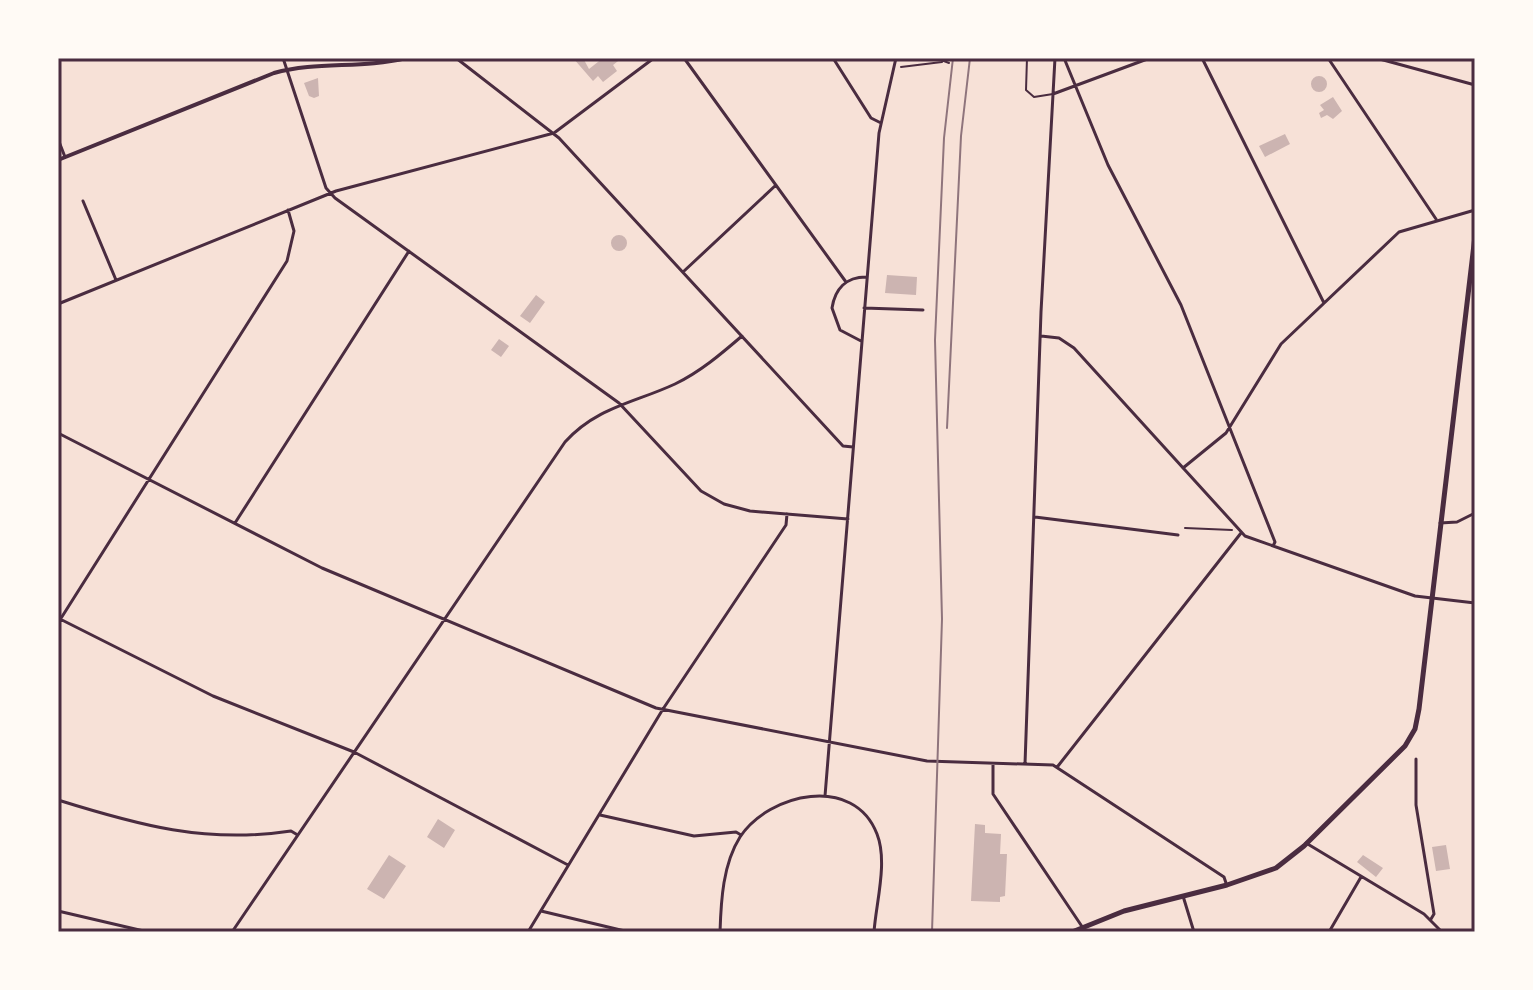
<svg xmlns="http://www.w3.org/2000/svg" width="1533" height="990" font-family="Lato,sans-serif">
<rect width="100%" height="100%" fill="#f7e1d7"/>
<!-- building -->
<path fill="#ccb4b1" d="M 573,58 L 583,58 L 589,69 L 603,58 L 622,58 L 613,65 L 617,71 L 603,82 L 598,76 L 593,81 Z
M1311 84a8 8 0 1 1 16 0a8 8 0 1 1-16 0Z
M 318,78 L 319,96 L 314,98 L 309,96 L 304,83 Z
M 1333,97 L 1342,111 L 1333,119 L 1327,115 L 1321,118 L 1319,113 L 1324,110 L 1320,105 Z
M 1285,134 L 1290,144 L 1265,157 L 1259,146 Z
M611 243a8 8 0 1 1 16 0a8 8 0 1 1-16 0Z
M 887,275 L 917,277 L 916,295 L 885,293 Z
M 536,295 L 545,302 L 530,323 L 520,316 Z
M 499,339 L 509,346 L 501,357 L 491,350 Z
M 438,819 L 455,830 L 444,848 L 427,837 Z
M 975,824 L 985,825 L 985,833 L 1001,834 L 1000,854 L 1007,854 L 1005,896 L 1000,897 L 1000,902 L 971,901 Z
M 1446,845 L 1450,869 L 1436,871 L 1432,847 Z
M 389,855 L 406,866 L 384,899 L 367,889 Z
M 1363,855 L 1383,868 L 1376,877 L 1357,862 Z"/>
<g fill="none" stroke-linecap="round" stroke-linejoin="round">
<!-- path -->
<path stroke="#4a2c40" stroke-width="2" d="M 936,58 L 949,63
M 901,67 L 942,62
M 1185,528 L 1232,530"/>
<!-- service -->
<path stroke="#4a2c40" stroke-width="2" d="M 1027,58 L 1026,90 L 1034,97 L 1053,94"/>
<!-- minor -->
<path stroke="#4a2c40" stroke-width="3" d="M 283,58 L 326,188 L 335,198 L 619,403 L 701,491 L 724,504 L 750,511 L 848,519
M 456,58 L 559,138 L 843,446 L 853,447
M 684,58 L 846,282
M 833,58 L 871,118 L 881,123
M 1064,58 L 1108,165 L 1181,305 L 1275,542 L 1273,546
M 1202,58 L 1324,303
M 1328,58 L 1436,219
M 1376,58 L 1475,85
M 1053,94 L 1150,58
M 58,139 L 65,157
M 83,201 L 116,280
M 683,272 L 776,185
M 58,304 L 336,191 L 554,133 L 654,58
M 864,308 L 923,310
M 1041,336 L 1059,338 L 1074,348 L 1245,536 L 1415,596 L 1475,603
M 861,341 L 840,330 L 832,308 C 835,289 846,277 866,277
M 58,433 L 322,568 L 656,708 L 927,761 L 1053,765 L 1224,877 L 1226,883
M 1183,468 L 1226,433 L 1281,344 L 1399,232 L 1475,210
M 1035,517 L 1178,535
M 235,523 L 409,251
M 1440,523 L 1457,522 L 1475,513
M 58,618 L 213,696 L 354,752 L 568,865
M 58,623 L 287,261 L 294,231 L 288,210
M 1416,759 L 1416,805 L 1434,914 L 1431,919
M 993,764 L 993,794 L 1083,928
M 1025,764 L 1041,312 L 1055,58
M 1058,766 L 1241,533
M 825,796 L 879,133 L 896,58
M 58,800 C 138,825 206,844 291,831 L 296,834
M 600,815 L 694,836 L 736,832 L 741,835
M 1306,843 L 1424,914 L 1442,932
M 1183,896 L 1194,932
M 58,911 L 148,932
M 541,911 L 629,932
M 232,932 L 565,442 C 597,407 634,403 675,384 C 700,372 721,354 742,336
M 528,932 L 663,709 L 786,525 L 787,514
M 720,932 C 721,900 723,864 740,837 C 769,793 854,774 877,834 C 888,862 876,903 874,932
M 1329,932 L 1361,877"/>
<!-- secondary -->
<path stroke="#4a2c40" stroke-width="4" d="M 58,160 L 274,73 C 317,61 363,69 406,58"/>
<!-- primary -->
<path stroke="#4a2c40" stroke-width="5" d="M 1072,932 L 1124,911 L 1227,885 L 1276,868 L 1304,846 L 1405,746 L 1415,729 L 1419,709 L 1475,236"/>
<!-- tram -->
<path stroke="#8f747c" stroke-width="2" d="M 947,428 L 961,136 L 970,58
M 932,932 L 942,619 L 935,340 L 944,138 L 953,58"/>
</g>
<!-- border -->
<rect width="1533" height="990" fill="none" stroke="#fffaf5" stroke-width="120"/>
<rect x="60" y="60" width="1413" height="870" fill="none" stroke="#4a2c40" stroke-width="3"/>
</svg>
